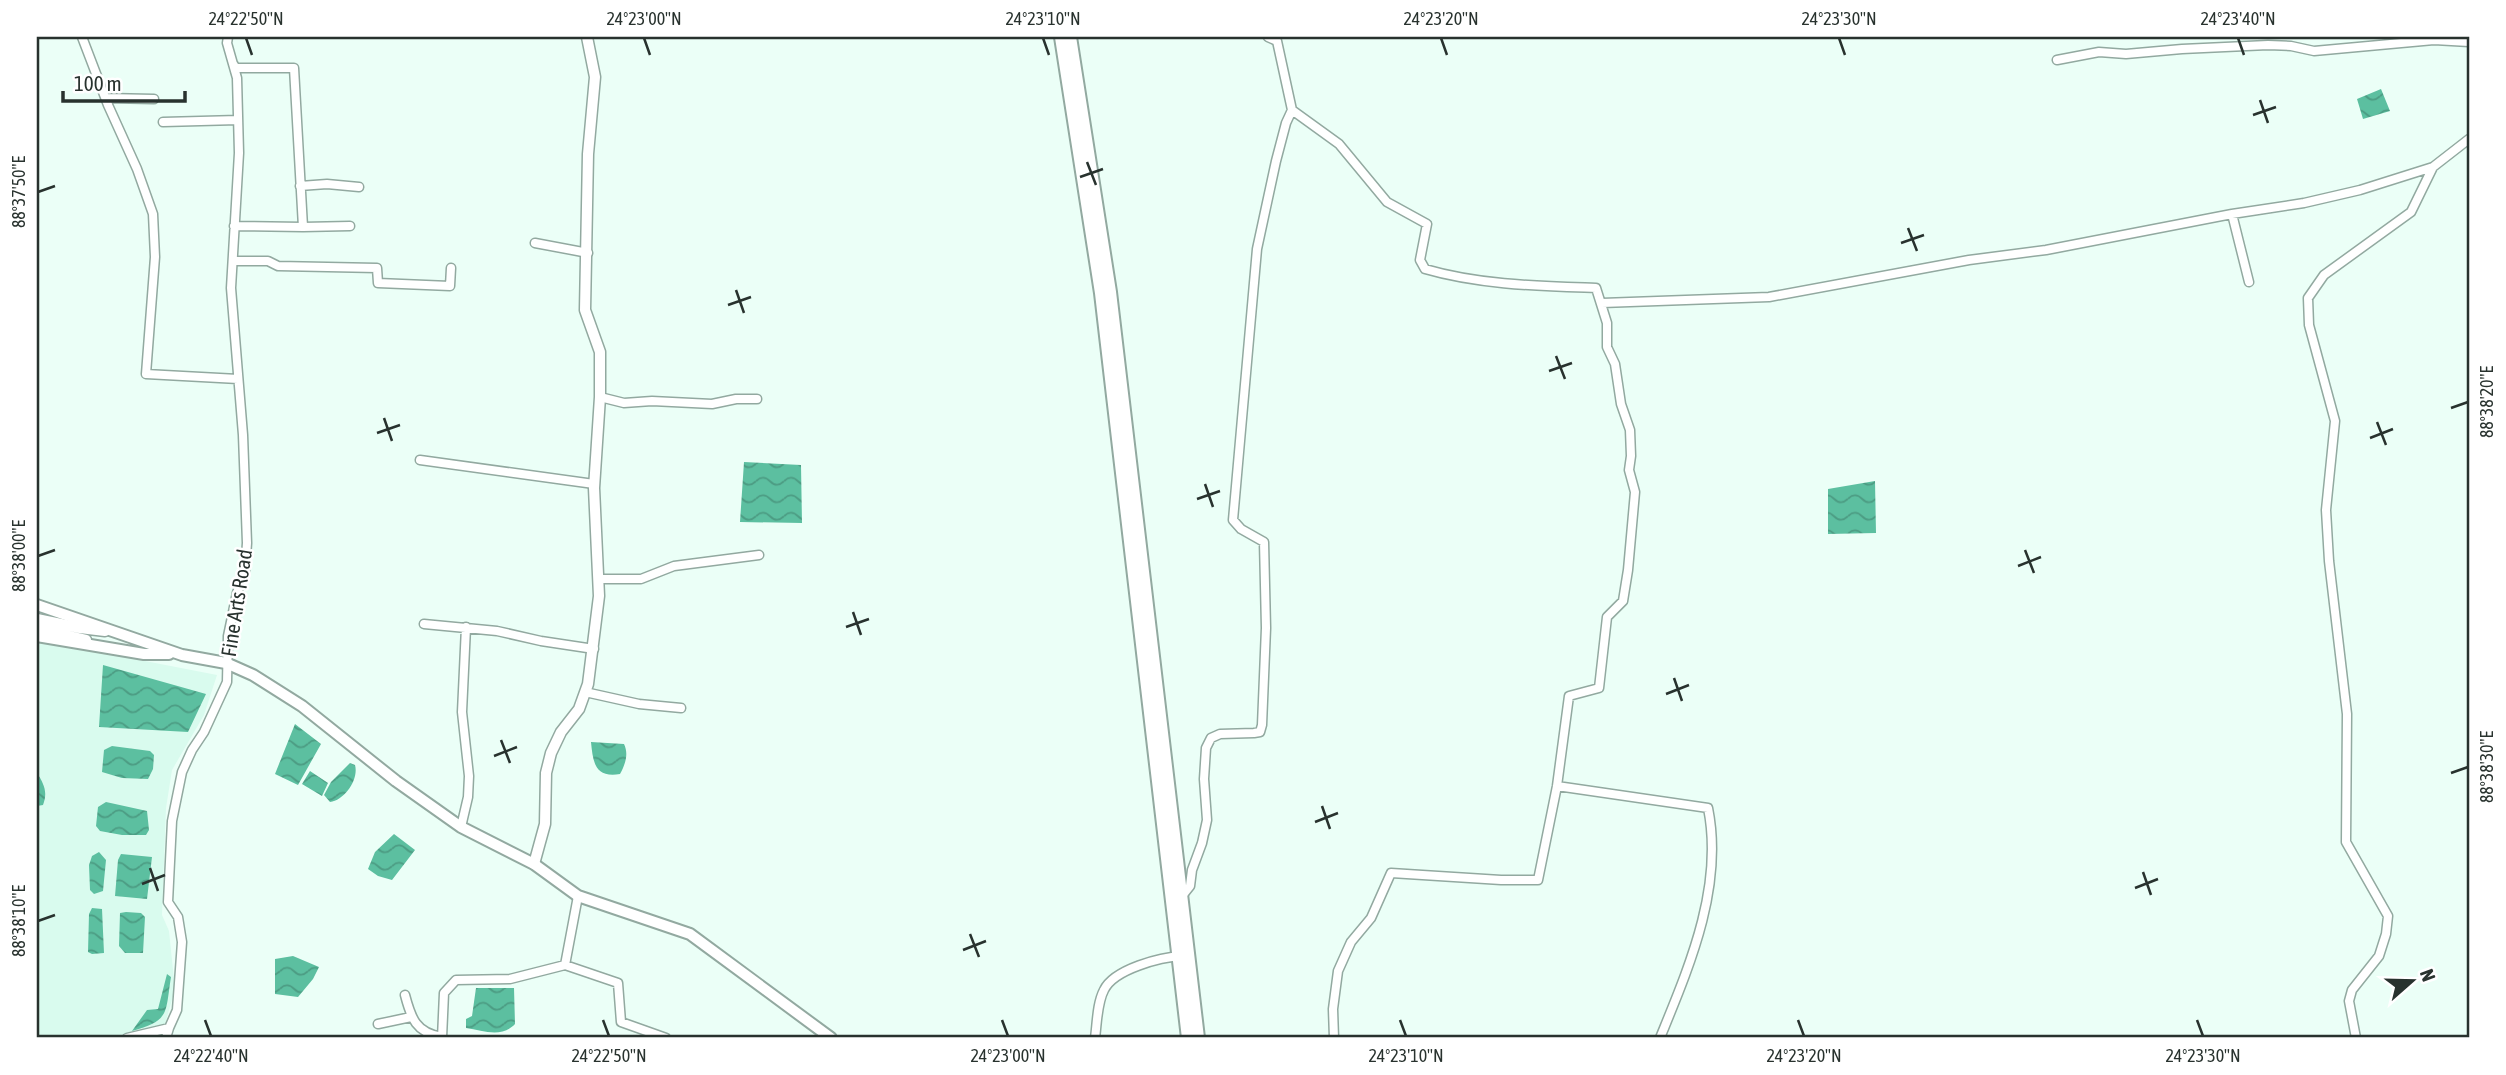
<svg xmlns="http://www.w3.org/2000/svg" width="2506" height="1075" font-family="'Asap Condensed',sans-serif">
<defs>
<pattern id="water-waves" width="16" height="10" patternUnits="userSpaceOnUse" patternTransform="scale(1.75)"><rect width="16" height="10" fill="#5cbfa0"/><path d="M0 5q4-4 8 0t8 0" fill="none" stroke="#4c9c83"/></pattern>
</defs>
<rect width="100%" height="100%" fill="#ebfff7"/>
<!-- built -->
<path fill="#d9fbee" d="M 37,640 L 217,675 L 204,715 L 172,770 L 166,808 L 162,915 L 169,931 L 175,989 L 161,1038 L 37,1038 Z"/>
<!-- water -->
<path fill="url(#water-waves)" d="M 2381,89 L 2390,111 L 2363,119 L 2357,99 Z
M 744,462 L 801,465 L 802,523 L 740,522 Z
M 1875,481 L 1876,533 L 1828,534 L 1828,489 Z
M 103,665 L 206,694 L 188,732 L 99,727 Z
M 295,724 L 321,744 L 298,785 L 275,774 Z
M 591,742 L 624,744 C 629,754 625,765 620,774 C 595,778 593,763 591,742 Z
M 112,746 L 150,751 L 154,755 L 153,769 L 148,779 L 122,778 L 102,772 L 104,750 Z
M 350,763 L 355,765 C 359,779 345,800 330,802 L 324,795 L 331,782 Z
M 310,771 L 328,783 L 322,796 L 302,784 Z
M 37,773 C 44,784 48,792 43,805 L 37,806 Z
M 106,802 L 147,811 L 149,830 L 146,835 L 122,835 L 100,831 L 96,826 L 98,807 Z
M 394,834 L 415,850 L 392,880 L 378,876 L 368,869 L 375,852 Z
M 99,852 L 106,860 L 103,891 L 94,894 L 90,890 L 89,865 L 92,856 Z
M 121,854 L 152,857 L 147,899 L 115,896 L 118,860 Z
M 92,908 L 102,909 L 104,953 L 92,954 L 88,952 L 89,914 Z
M 126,912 L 141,913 L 145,917 L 143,953 L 125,953 L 119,946 L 120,913 Z
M 293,956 L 319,967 L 313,979 L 298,997 L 275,994 L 275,959 Z
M 167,974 L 171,977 C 165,1015 170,1020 132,1031 L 147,1010 L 158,1009 Z
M 476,988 L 514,988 L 515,1024 C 502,1038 484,1031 466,1028 L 466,1019 L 472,1016 Z"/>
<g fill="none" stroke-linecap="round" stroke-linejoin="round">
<defs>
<path id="minor" d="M 82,37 L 108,105 L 137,169 L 153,214 L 155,257 L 146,374 L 238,379
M 1268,37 L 1277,41 L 1292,110 L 1339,144 L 1387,202 L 1427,224 L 1420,260 L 1425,269 C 1480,285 1539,286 1596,288 L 1607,323 L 1607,347 L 1615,364 L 1621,404 L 1630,430 L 1631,456 L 1629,470 L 1635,492 L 1628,570 L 1623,601 L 1607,617 L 1599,688 L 1569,696 L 1557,786 L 1538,880 L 1501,880 L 1391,873 L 1371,918 L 1351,942 L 1338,971 L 1333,1009 L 1334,1038
M 2057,60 L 2099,52 L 2126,54 L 2182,49 L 2268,45 L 2291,46 L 2314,51 L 2434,40 L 2469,42
M 234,65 L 235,68 L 294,68 L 303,227 L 234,226
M 106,98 L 154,99
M 163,122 L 238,120
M 300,186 L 327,184 L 359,187
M 2232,214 L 2249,282
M 303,227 L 350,226
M 535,243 L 588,253
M 233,261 L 268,261 L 278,266 L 377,268 L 378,283 L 450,286 L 451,268
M 1602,303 L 1769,297 L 1969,260 L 2046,250 L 2232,214 L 2304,203 L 2360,190 L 2433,167
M 600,397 L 624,403 L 652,401 L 712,404 L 736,399 L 757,399
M 420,460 L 594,484
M 599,579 L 641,579 L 674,566 L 759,555
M 424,624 L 497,631 L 541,641 L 594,649
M 585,692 L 639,704 L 681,708
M 1557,786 L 1708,808 C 1724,887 1689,967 1660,1038
M 461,827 L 468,797 L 469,776 L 462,712 L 466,627
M 1182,896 L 1190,886 L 1192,870 L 1202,843 L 1207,820 L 1204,779 L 1206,748 L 1211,738 L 1220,734 L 1254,733 L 1260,732 L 1262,725 L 1266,628 L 1264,542 L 1241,529 L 1233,520 L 1257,249 L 1276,161 L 1286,123 L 1292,110
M 565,965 L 618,983 L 621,1022 L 666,1038
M 405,995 C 411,1018 416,1033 442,1037
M 378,1024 L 411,1017
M 127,1038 L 169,1028 L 177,1010 L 182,942 L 178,917 L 168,902 L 172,821 L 182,772 L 192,750 L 204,732 L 227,682 L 228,636 L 237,593 L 245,571 L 247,543 L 243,435 L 231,288 L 239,153 L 237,78 L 227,43 L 228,37
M 166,1038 L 169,1028
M 442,1038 L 444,993 L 456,980 L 510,979 L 565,965 L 578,896
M 1095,1038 C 1097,1024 1097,1003 1104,990 C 1114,969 1161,957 1182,956
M 2356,1038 L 2349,1001 L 2352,990 L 2379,956 L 2386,934 L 2388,916 L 2346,842 L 2347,714 L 2329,561 L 2326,510 L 2335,421 L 2309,325 L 2308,298 L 2324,275 L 2411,212 L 2433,167 L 2469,139"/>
<path id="tertiary" d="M 37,619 L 80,628 L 105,631
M 37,629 L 86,640
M 534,864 L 545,824 L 546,773 L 551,753 L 561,732 L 579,709 L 588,684 L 599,596 L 594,488 L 600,397 L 600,352 L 585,310 L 588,154 L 595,77 L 587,37"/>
<path id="secondary" d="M 37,605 L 182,655 L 226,663 L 253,675 L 302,706 L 396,781 L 461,827 L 534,864 L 578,896 L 690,934 L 831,1038
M 37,636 L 144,654 L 169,654"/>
<path id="primary" d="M 1061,37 L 1101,293 L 1188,1038
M 1070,37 L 1110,292 L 1198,1038"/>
</defs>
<!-- minor casing -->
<use href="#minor" stroke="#92a9a0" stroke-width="11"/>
<!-- tertiary casing -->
<use href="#tertiary" stroke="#92a9a0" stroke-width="13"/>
<!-- secondary casing -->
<use href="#secondary" stroke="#92a9a0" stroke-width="14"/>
<!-- primary casing -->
<use href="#primary" stroke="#92a9a0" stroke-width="16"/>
<!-- minor -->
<use href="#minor" stroke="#fff" stroke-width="8"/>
<!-- tertiary -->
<use href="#tertiary" stroke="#fff" stroke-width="10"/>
<!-- secondary -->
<use href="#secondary" stroke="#fff" stroke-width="10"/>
<!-- primary -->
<use href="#primary" stroke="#fff" stroke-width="12"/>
</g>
<!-- ticks -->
<path fill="none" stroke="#28322e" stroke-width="2.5" d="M 246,38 L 252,55M 644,38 L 650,55M 1043,38 L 1049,55M 1441,38 L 1447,55M 1839,38 L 1845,55M 2238,38 L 2244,55M 2260,100 L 2268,123M 2253,115 L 2276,107M 1087,162 L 1096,185M 1080,177 L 1103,169M 38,192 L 55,186M 1908,228 L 1917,251M 1901,243 L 1924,235M 736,290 L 744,313M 728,305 L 751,297M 1556,356 L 1565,379M 1549,371 L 1572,363M 2451,408 L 2468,402M 384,418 L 392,441M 2377,422 L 2386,445M 377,433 L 400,425M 2370,438 L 2393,429M 1205,484 L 1213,507M 1197,499 L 1220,491M 2025,550 L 2034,573M 38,556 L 55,550M 2018,566 L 2041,557M 853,612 L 861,635M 846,627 L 869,619M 1674,678 L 1682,701M 1666,694 L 1689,685M 501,740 L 510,763M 494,756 L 517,747M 2451,773 L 2468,767M 1322,806 L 1330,829M 1315,822 L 1338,813M 150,868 L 158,891M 2143,872 L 2151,895M 142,884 L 165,875M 2135,888 L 2158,879M 38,921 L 55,915M 970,934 L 979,957M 963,950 L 986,941M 205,1020 L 211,1036M 603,1020 L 609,1036M 1002,1020 L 1008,1036M 1400,1020 L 1406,1036M 1798,1020 L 1804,1036M 2197,1020 L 2203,1036"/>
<g text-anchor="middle" stroke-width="5" stroke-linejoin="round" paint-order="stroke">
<!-- street labels -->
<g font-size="21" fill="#28322e" stroke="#fff">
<text transform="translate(237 603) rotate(-81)" y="7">Fine Arts Road</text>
</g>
</g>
<!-- border -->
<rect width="2506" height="1075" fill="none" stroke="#ffffff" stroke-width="77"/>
<!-- north arrow -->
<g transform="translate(2412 981) rotate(70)" stroke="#ffffff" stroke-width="5" paint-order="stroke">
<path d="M0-5L12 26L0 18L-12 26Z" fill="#28322e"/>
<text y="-10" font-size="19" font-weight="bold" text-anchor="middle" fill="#28322e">N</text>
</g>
<!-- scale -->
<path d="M63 91v10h122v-10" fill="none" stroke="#28322e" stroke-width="3.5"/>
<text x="74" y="91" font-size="21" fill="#28322e" stroke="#ffffff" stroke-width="5" paint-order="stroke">100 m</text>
<rect x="38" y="38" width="2430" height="998" fill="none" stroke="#28322e" stroke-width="2.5"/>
<g font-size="18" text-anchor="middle" fill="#28322e">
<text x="246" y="25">24°22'50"N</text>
<text x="644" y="25">24°23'00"N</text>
<text x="1043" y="25">24°23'10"N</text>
<text x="1441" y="25">24°23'20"N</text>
<text x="1839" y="25">24°23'30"N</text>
<text x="2238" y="25">24°23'40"N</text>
<text transform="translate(19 192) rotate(-90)" y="6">88°37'50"E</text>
<text transform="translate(2487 402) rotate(-90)" y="6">88°38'20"E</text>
<text transform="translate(19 556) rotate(-90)" y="6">88°38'00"E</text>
<text transform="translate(2487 767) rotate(-90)" y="6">88°38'30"E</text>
<text transform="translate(19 921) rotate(-90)" y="6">88°38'10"E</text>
<text x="211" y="1062">24°22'40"N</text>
<text x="609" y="1062">24°22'50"N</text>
<text x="1008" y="1062">24°23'00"N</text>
<text x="1406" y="1062">24°23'10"N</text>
<text x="1804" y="1062">24°23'20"N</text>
<text x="2203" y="1062">24°23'30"N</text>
</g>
</svg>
